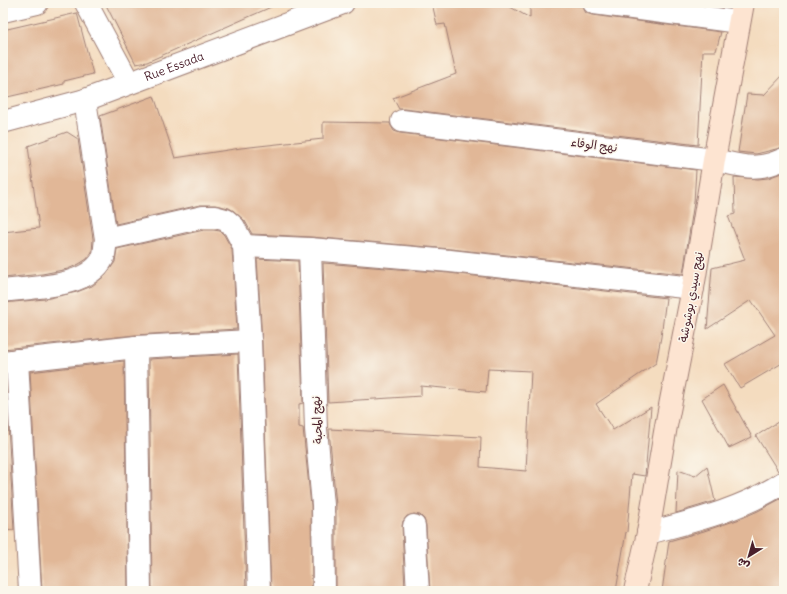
<svg xmlns="http://www.w3.org/2000/svg" width="787" height="594" font-family="Delius,'Playpen Sans Arabic',sans-serif">
<rect width="100%" height="100%" fill="#fbf7ec"/>
<filter id="ink" filterUnits="userSpaceOnUse"><feTurbulence type="fractalNoise" baseFrequency=".025" numOctaves="2"/><feDisplacementMap in="SourceGraphic" scale="8" xChannelSelector="R" yChannelSelector="G"/><feConvolveMatrix kernelMatrix="1 2 1 2 8 2 1 2 1" color-interpolation-filters="sRGB"/></filter>
<filter id="wash" filterUnits="userSpaceOnUse"><feTurbulence type="fractalNoise" baseFrequency=".012" numOctaves="4" result="noise"/><feDisplacementMap in="SourceGraphic" scale="16" xChannelSelector="R" yChannelSelector="G"/><feGaussianBlur stdDeviation="0.9" result="paint"/><feColorMatrix in="noise" values="0 0 0 0 0 0 0 0 0 0 0 0 0 0 0 0 0 1.4 0 .05"/><feComposite in="paint" operator="in"/></filter>
<g filter="url(#wash)">
<rect width="100%" height="100%" fill="#f4dcbf"/>
<g id="blocks">
<!-- building -->
<path fill="#e1b797" d="M 105,3 L 280,3 L 147,62 L 136,64 Z
M 432,3 L 503,3 L 530,18 L 530,3 L 582,6 L 586,13 L 592,15 L 721,32 L 716,51 L 703,51 L 698,145 L 404,109 L 399,109 L 393,98 L 456,74 L 445,24 L 437,25 Z
M 690,3 L 727,3 L 726,8 Z
M 77,13 L 93,74 L 64,81 L 64,84 L 3,98 L 3,30 Z
M 784,74 L 784,147 L 756,154 L 738,152 L 747,94 L 764,95 Z
M 154,96 L 175,158 L 241,148 L 323,139 L 323,122 L 390,123 L 391,126 L 394,131 L 400,133 L 696,170 L 694,202 L 683,274 L 451,249 L 311,237 L 252,234 L 245,221 L 234,211 L 229,208 L 215,205 L 200,205 L 116,224 L 100,116 Z
M 67,132 L 78,139 L 93,239 L 92,252 L 87,259 L 79,264 L 68,269 L 42,274 L 3,278 L 3,232 L 39,228 L 28,146 Z
M 784,172 L 784,362 L 740,388 L 725,364 L 775,335 L 751,300 L 707,329 L 712,268 L 745,260 L 728,216 L 735,214 L 734,177 L 758,179 L 768,178 Z
M 204,230 L 213,230 L 220,231 L 224,235 L 232,249 L 237,329 L 135,335 L 3,349 L 3,303 L 45,299 L 77,292 L 92,286 L 106,275 L 115,262 L 117,249 Z
M 257,259 L 298,261 L 303,403 L 299,404 L 299,427 L 303,428 L 311,506 L 312,591 L 271,591 L 262,340 Z
M 323,263 L 449,273 L 666,298 L 661,337 L 656,363 L 596,404 L 613,430 L 651,407 L 645,476 L 632,474 L 627,532 L 626,532 L 616,591 L 430,591 L 426,525 L 424,519 L 420,515 L 414,514 L 407,516 L 403,521 L 402,526 L 405,591 L 336,591 L 336,505 L 329,429 L 481,437 L 480,467 L 526,471 L 531,371 L 488,369 L 486,392 L 421,386 L 421,396 L 328,402 Z
M 238,354 L 246,591 L 152,591 L 149,359 Z
M 124,361 L 128,591 L 42,591 L 30,372 Z
M 3,374 L 5,374 L 14,530 L 3,529 Z
M 723,385 L 752,437 L 729,448 L 702,399 Z
M 784,418 L 784,470 L 778,471 L 756,436 Z
M 707,466 L 715,501 L 676,513 L 678,470 L 695,476 Z
M 784,497 L 784,591 L 662,591 L 669,541 L 704,531 L 740,519 L 758,511 Z"/>
</g>
</g>
<g filter="url(#ink)">
<use href="#blocks" fill-opacity="0" stroke="#9f7e75" stroke-width="1"/>
<g fill="none" stroke-linecap="round" stroke-linejoin="round">
<defs>
<g id="street">
<path d="M 86,3 L 129,83"/>
<path d="M 594,3 L 739,22"/>
<path d="M 3,11 L 37,3"/>
<path d="M 402,121 L 714,160 C 743,166 755,172 784,159"/>
<path id="s1" d="M 3,122 L 85,100 L 343,3"/>
<path d="M 106,239 L 203,217 L 215,217 L 226,220 L 234,227 L 244,246 L 250,341 L 259,591"/>
<path d="M 244,246 L 310,249 L 450,261 L 693,288"/>
<path d="M 310,249 L 316,429 L 323,505 L 324,591"/>
<path d="M 3,291 C 32,287 88,288 103,258 C 105,253 105,245 106,239 L 85,100"/>
<path d="M 136,347 L 140,591"/>
<path d="M 17,360 L 30,591"/>
<path d="M 3,362 L 136,347 L 250,341"/>
<path d="M 414,526 L 418,591"/>
<path d="M 648,533 C 694,521 744,509 784,482"/>
</g>
<path id="secondary" d="M 635,591 L 648,533 L 666,426 L 693,288 L 714,160 L 743,3"/>
</defs>
<!-- street casing -->
<use href="#street" stroke="#9f7e75" stroke-width="24"/>
<!-- secondary casing -->
<use href="#secondary" stroke="#9f7e75" stroke-width="24"/>
<!-- street -->
<use href="#street" stroke="#fff" stroke-width="22"/>
<!-- secondary -->
<use href="#secondary" stroke="#fde4d1" stroke-width="22"/>
</g>
</g>
<g text-anchor="middle" stroke-width="3" stroke-linejoin="round" paint-order="stroke">
<!-- street labels -->
<g font-size="12" fill="#4a1f2b" stroke="#fbf7ec">
<text dy="4" stroke="none"><textPath href="#s1" startOffset="180">Rue Essada</textPath></text>
<text transform="translate(594 145) rotate(7)" y="4">نهج الوفاء</text>
<text transform="translate(691 297) rotate(-80)" y="4">نهج سيدي بوشوشة</text>
<text transform="translate(317 420) rotate(-93)" y="4">نهج المحبة</text>
</g>
</g>
<!-- margin -->
<rect width="787" height="594" fill="none" stroke="#fbf7ec" stroke-width="16"/>
<!-- north arrow -->
<g transform="translate(749 556) rotate(217)" stroke="#fbf7ec" stroke-width="3" paint-order="stroke">
<path d="M0-3L7 15L0 10L-7 15Z" fill="#4a1f2b"/>
<text y="-6" font-size="11" font-weight="bold" text-anchor="middle" fill="#4a1f2b">ش</text>
</g>
</svg>
